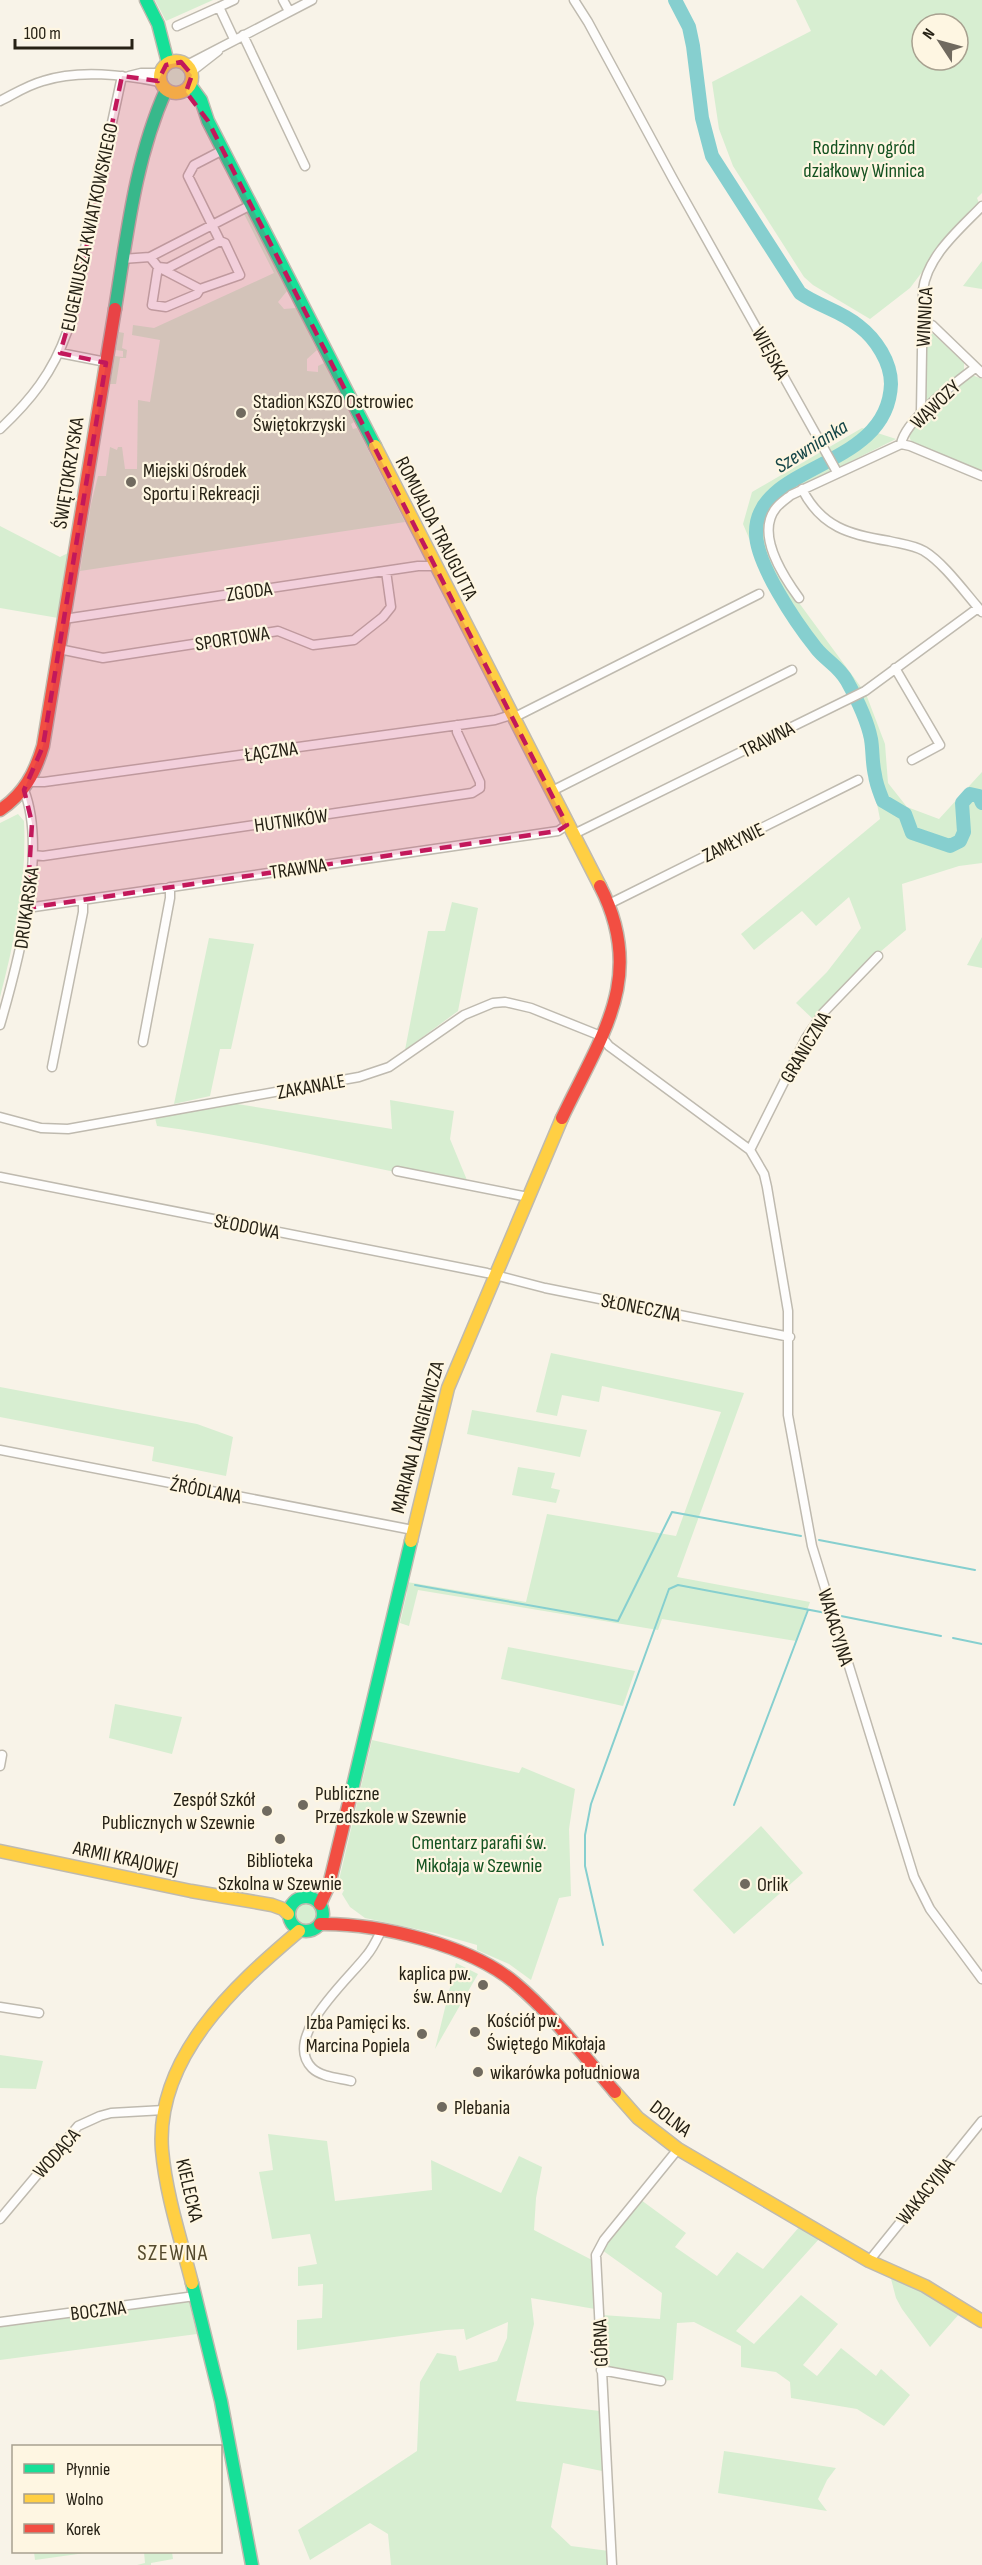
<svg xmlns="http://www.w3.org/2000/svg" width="982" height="2565" font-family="'Sofia Sans Condensed',sans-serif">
<rect width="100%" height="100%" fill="#f8f3e8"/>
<!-- green -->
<path fill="#d7eed1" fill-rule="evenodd" d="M 155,0 L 213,0 L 166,21 Z
M 796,0 L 982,0 L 982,193 L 977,198 L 979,203 L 947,239 L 910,288 L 870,319 L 813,285 L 804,277 L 733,166 L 719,129 L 712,82 L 811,31 ZM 922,24 L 958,24 L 958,60 L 922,60 Z
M165 77a11 11 0 1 1 22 0a11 11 0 1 1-22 0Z
M 247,211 L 287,291 L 278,302 L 284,309 L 296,308 L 317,350 L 307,359 L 307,371 L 318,372 L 318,366 L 324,363 L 354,422 L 351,424 L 353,429 L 357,428 L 405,522 L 80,571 L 91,504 L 98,476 L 106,476 L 110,447 L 117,450 L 118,447 L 122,447 L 125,469 L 137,469 L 138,400 L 150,402 L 160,340 L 132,335 L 133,325 L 154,328 L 274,273 L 243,212 Z
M 982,261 L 982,289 L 963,286 Z
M 930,331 L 964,363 L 964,372 L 927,402 L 924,400 L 925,332 Z
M 119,332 L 124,333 L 122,348 L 127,350 L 126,358 L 120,358 L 116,384 L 110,384 L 115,356 L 123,357 L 123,351 L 116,350 Z
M 972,375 L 982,379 L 982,472 L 911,441 L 909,436 L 929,409 Z
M 862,428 L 896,439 L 805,484 L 782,498 L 767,523 L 780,577 L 866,694 L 885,744 L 888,783 L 907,807 L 939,819 L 982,772 L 982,863 L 959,866 L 902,884 L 906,930 C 874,957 839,986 814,1020 L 796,1003 L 827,972 L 861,928 L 849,897 L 816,926 L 802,911 L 754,950 L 741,934 L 880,819 L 860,718 L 845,688 L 796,628 L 770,588 L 743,524 L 752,492 Z
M 0,526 L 60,557 L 68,553 L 70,579 L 64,619 L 0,608 Z
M 18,814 L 24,821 C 27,880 15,940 0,997 L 0,823 Z
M 452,902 L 478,908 L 458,1011 L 405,1050 L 428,931 L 445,931 Z
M 982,937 L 982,968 L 967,965 Z
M 209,938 L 254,944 L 231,1049 L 220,1049 L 210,1096 L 174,1104 Z
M 390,1100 L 454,1111 L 450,1139 L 469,1185 C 364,1169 262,1140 157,1126 L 154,1114 L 225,1102 L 392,1129 Z
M 551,1353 L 744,1393 L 677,1577 L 810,1602 L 796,1641 L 662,1619 L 658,1630 L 418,1590 L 409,1626 L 400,1623 L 407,1593 L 407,1582 L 526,1602 L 547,1514 L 676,1536 L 721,1412 L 602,1386 L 599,1402 L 562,1395 L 557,1416 L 536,1412 Z
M 0,1387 L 197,1424 L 233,1437 L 226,1476 L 152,1461 L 154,1447 L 0,1417 Z
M 472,1410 L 587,1430 L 580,1457 L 467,1434 Z
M 518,1467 L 555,1473 L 551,1488 L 560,1490 L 556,1503 L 512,1495 Z
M 508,1647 L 635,1671 L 623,1706 L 501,1679 Z
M 115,1704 L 182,1717 L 172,1754 L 109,1738 Z
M 372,1740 L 519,1773 L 522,1767 L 575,1789 L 569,1829 L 571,1896 L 559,1898 L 531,1980 L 509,1964 L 477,1950 L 477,1945 L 435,1933 L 365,1918 L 350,1907 L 342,1894 L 344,1890 L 340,1888 L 339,1880 Z
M 761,1826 L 803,1873 L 734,1934 L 693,1890 Z
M295 1914a11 11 0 1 1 22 0a11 11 0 1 1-22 0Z
M 456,1963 L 478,1974 L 435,2049 Z
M 0,2055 L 43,2061 L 36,2089 L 0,2088 Z
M 268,2134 L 327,2141 L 335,2201 L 432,2190 L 431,2160 L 501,2193 L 519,2156 L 542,2167 L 536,2198 L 534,2230 L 592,2260 L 595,2309 L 531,2298 L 534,2324 L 516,2401 L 600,2411 L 602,2471 L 563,2463 L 551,2527 L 571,2546 L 609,2551 L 609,2565 L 391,2565 L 388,2534 L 370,2523 L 310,2560 L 298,2530 L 417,2451 L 420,2382 L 437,2353 L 456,2356 L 459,2371 L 497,2361 L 507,2338 L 508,2322 L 466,2340 L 464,2329 L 446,2330 L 297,2350 L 297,2320 L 322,2318 L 323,2284 L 298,2286 L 298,2267 L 317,2264 L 310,2234 L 272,2239 L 259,2172 L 273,2170 Z
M 641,2200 L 686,2233 L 675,2247 L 717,2276 L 737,2252 L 763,2269 L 800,2226 L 819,2239 L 736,2331 L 754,2344 L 801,2295 L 838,2324 L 803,2365 L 817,2376 L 841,2348 L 876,2376 L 881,2369 L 910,2395 L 884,2426 L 857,2409 L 791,2398 L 790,2382 L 776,2372 L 741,2367 L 741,2346 L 694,2322 L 677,2323 L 673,2380 L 661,2381 L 604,2371 L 602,2315 L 660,2319 L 662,2293 L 602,2250 L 609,2238 Z
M 890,2275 L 930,2293 L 960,2313 L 930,2347 L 902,2309 L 896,2298 Z
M 189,2302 L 197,2334 L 0,2360 L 0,2325 Z
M 724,2451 L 836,2468 L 827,2480 L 818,2499 L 827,2511 L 718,2493 Z
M 34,2552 L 92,2552 L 35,2560 Z
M 144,2552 L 172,2552 L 173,2559 L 151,2563 L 151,2565 L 137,2565 L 145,2563 Z"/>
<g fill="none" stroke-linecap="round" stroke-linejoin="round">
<!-- stream -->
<path stroke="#86cfcf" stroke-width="2" d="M 819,1540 L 975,1570
M 415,1585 L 618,1621 L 672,1512 L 801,1536
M 841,1616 L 941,1636
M 953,1638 L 982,1644
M 734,1805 L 808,1610
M 603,1945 L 585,1866 L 585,1835 L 591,1804 L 669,1589 L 678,1585 L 826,1613"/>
<!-- river -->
<path stroke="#86cfcf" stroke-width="14" d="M 675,0 L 689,27 L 693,46 L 702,118 L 712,156 L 800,293 C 818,306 842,311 859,326 C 876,339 891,362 891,384 C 888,471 755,462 756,533 C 756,564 796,623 816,648 C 825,660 839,666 847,681 C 857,699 867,719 871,739 C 873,751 872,763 875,775 C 876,784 880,793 883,801 L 905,814 L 912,833 L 950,846 L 960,841 L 964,832 L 962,803 L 970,794 L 979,796 L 982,803"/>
<defs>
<path id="street" d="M 234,0 L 219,7 L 234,39
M 283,0 L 289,11
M 574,0 L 588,22 L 673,179 L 837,472
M 177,26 L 219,7
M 243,35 L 305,166
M 187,65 L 312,0
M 191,72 L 218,51
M 129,76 L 141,73 L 160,73
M 0,101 C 14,94 28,85 43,81 C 79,69 124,75 160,82
M 150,257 L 158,267 L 200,289 L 240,275 L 225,243 L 220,241
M 122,259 L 150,257 L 251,205
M 200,289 L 197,294 L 166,307 L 152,305 L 158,267 L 168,268 L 220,241 L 188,176 L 194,165 L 223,150
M 923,323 L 932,325 L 982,373
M 60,353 L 106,362
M 921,412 L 923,290 C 927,256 960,229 982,206
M 0,429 C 31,400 53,372 67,332 L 122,76
M 901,444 C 905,420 955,383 975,368
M 802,489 C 821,527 850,535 889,541 C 901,544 913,545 924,551 C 944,563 966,594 982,612
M 799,598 C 783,576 755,534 776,508 C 780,503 786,499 791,495 L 901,444 L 910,446 L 982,476
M 64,619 L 418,566 L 435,566
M 59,649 L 103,658 L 278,631 L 313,645 L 354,640 L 383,617 L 391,607 L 386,571
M 895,668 L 940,745 L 912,760
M 513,718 L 759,594
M 30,782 L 44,782 L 495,720 L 511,715
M 552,791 L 792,670
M 572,835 L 865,691 L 978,608
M 33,855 L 43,856 L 472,793 L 480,788 L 480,782 L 457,732 L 457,725
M 609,904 L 858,780
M 27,908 L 558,831 L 567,825
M 0,1025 C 18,963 48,851 24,790
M 143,1042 L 170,898 L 170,887
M 52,1067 L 83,912 L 83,900
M 0,1117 L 41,1128 L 68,1129 L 359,1077 L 389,1067 L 464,1015 L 493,1003 L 505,1002 L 531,1008 L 601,1036 L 609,1046 L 750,1150 L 764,1174 L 767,1187 L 788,1311 L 788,1415 L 812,1546 L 914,1877 L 930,1909 L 982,1979
M 750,1150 L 806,1038 L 823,1013 L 878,956
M 397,1171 L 528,1197
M 0,1177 L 487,1273 L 545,1288 L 790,1337
M 0,1450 L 413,1530
M 0,1766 L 2,1755
M 0,2007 L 39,2013
M 351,2081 C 339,2078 321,2077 312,2068 C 281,2037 350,1978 367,1955 C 373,1948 377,1939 381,1931
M 0,2219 L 78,2126 L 100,2116 L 111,2113 L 164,2110
M 869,2261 L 982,2121
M 0,2322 L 195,2296
M 601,2370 L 661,2381
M 612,2565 L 596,2255 L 604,2240 L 678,2149"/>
<path id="fast" d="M 146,0 L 158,24 L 168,63
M 190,85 L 201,100 L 208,121 L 375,446
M 115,309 C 127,235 135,159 166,90
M 351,1794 L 411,1541
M289 1914a17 17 0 1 1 34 0a17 17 0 1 1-34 0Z
M 192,2283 L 221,2401 L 252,2565"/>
<path id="slow" d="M160 77a16 16 0 1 1 32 0a16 16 0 1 1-32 0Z
M 375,446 L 600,886
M 411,1541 L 448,1388 L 562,1118
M 0,1851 L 191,1891 L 272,1905 L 283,1909 L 288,1914
M 615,2092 L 638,2118 L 678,2149 L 869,2261 L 925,2286 L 982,2321
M 192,2283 C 181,2240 166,2195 162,2150 C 155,2058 234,1986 299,1931"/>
<path id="jam" d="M 0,810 C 24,794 35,773 43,746 L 115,309
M 562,1118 C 601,1036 647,977 600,886
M 320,1904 L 329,1885 L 351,1794
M 320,1924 C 378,1923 470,1945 515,1983 C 552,2014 583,2055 615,2092"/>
</defs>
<!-- street casing -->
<use href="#street" stroke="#bfbaaf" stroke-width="11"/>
<!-- fast casing -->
<use href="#fast" stroke="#bfbaaf" stroke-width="15"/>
<!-- slow casing -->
<use href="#slow" stroke="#bfbaaf" stroke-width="15"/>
<!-- jam casing -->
<use href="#jam" stroke="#bfbaaf" stroke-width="15"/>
<!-- street -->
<use href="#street" stroke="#fefdfc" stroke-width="8"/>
<!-- fast -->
<use href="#fast" stroke="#16e098" stroke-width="12"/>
<!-- slow -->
<use href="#slow" stroke="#ffcf43" stroke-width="12"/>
<!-- jam -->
<use href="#jam" stroke="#f24e42" stroke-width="12"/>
</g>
<!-- marked area -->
<path fill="#c2185b" fill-opacity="0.2" stroke="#c2185b" stroke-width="4.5" stroke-dasharray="12 8" stroke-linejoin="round" d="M 181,62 L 192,75 L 186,92 L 208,121 L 567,825 L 558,831 L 27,908 L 32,823 L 24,790 L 43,746 L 106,363 L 60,353 L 75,302 L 122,76 L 158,81 L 166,65 Z"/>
<!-- markers -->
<g fill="#706a5f" stroke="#fef6e2" stroke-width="2">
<circle cx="241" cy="413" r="6"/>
<circle cx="131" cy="482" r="6"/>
<circle cx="303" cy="1805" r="6"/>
<circle cx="267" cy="1811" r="6"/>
<circle cx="280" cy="1839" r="6"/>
<circle cx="745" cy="1884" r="6"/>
<circle cx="483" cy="1985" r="6"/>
<circle cx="475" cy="2032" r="6"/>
<circle cx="422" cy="2034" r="6"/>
<circle cx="478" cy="2072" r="6"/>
<circle cx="442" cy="2107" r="6"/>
</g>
<g text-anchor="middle" stroke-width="4.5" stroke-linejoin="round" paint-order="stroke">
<!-- park labels -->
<g font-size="20" fill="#135220" stroke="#fef6e2">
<text x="864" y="154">Rodzinny ogród<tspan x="864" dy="23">działkowy Winnica</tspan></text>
<text x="479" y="1849">Cmentarz parafii św.<tspan x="479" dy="23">Mikołaja w Szewnie</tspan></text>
</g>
<!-- street labels -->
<g font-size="20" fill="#262115" stroke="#fef6e2">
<text transform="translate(89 227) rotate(-78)" y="7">EUGENIUSZA KWIATKOWSKIEGO</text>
<text transform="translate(924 317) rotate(-87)" y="7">WINNICA</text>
<text transform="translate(771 353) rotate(61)" y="7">WIEJSKA</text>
<text transform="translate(935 404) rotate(-44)" y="7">WĄWOZY</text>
<text transform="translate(68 473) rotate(-81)" y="7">ŚWIĘTOKRZYSKA</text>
<text transform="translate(437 528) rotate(63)" y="7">ROMUALDA TRAUGUTTA</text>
<text transform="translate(249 591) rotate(-8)" y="7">ZGODA</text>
<text transform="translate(232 638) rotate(-9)" y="7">SPORTOWA</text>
<text transform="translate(767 739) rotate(-27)" y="7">TRAWNA</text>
<text transform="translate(271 751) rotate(-8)" y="7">ŁĄCZNA</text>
<text transform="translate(291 820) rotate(-8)" y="7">HUTNIKÓW</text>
<text transform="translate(733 842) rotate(-26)" y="7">ZAMŁYNIE</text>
<text transform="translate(298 868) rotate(-8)" y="7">TRAWNA</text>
<text transform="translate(26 908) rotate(-82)" y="7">DRUKARSKA</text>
<text transform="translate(805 1047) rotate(-59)" y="7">GRANICZNA</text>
<text transform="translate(311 1086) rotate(-10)" y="7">ZAKANALE</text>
<text transform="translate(247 1226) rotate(11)" y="7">SŁODOWA</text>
<text transform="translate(641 1307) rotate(11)" y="7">SŁONECZNA</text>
<text transform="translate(417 1437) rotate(-75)" y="7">MARIANA LANGIEWICZA</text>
<text transform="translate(206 1490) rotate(11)" y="7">ŹRÓDLANA</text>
<text transform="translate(836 1627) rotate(73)" y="7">WAKACYJNA</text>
<text transform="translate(126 1858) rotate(12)" y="7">ARMII KRAJOWEJ</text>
<text transform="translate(671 2118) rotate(38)" y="7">DOLNA</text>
<text transform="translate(56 2153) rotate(-48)" y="7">WODĄCA</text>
<text transform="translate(190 2190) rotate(77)" y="7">KIELECKA</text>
<text transform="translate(925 2191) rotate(-51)" y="7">WAKACYJNA</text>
<text transform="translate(98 2310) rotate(-7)" y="7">BOCZNA</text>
<text transform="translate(600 2343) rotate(-92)" y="7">GÓRNA</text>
</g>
<!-- poi labels -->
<g font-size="20" fill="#262115" stroke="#fef6e2" text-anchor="start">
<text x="253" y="408">Stadion KSZO Ostrowiec<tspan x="253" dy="23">Świętokrzyski</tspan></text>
<text x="143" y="477">Miejski Ośrodek<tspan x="143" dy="23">Sportu i Rekreacji</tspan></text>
<text x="315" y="1800">Publiczne<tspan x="315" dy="23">Przedszkole w Szewnie</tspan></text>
<text x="255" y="1806" text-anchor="end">Zespół Szkół<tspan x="255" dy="23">Publicznych w Szewnie</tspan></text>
<text x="280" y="1867" text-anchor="middle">Biblioteka<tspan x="280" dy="23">Szkolna w Szewnie</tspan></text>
<text x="757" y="1891">Orlik</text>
<text x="471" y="1980" text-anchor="end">kaplica pw.<tspan x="471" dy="23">św. Anny</tspan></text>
<text x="487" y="2027">Kościół pw.<tspan x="487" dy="23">Świętego Mikołaja</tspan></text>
<text x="410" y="2029" text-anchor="end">Izba Pamięci ks.<tspan x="410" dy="23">Marcina Popiela</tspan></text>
<text x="490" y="2079">wikarówka południowa</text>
<text x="454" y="2114">Plebania</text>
</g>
<!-- water labels -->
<g font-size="21" font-style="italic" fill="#144547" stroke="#fef6e2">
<text transform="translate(811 446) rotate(-32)" y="7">Szewnianka</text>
</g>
<!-- quarter labels -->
<g font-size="22" letter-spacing="1.5" fill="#554a2e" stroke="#fef6e2">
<text x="173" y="2260">SZEWNA</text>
</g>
</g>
<!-- legend -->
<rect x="12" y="2445" width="210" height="108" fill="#fef6e2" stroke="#a8a190" stroke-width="1.5"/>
<rect x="24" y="2464" width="30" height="9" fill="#16e098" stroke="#a8a190" stroke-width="1.5"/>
<text x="66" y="2475" font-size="18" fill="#262115">Płynnie</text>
<rect x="24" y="2494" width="30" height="9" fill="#ffcf43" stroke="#a8a190" stroke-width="1.5"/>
<text x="66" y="2505" font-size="18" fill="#262115">Wolno</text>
<rect x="24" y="2524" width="30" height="9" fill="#f24e42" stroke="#a8a190" stroke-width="1.5"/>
<text x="66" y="2535" font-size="18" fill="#262115">Korek</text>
<!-- north arrow -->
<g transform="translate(940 42) rotate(306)"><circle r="28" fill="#fef6e2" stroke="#a8a190" stroke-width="1.5"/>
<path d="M0-4.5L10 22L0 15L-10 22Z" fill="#706a5f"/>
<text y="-9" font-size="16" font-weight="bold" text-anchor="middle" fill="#262115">N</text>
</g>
<!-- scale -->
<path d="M15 39v9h117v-9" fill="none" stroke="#262115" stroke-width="3"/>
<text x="24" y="39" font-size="18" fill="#262115" stroke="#fef6e2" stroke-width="4.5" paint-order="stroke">100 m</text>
</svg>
